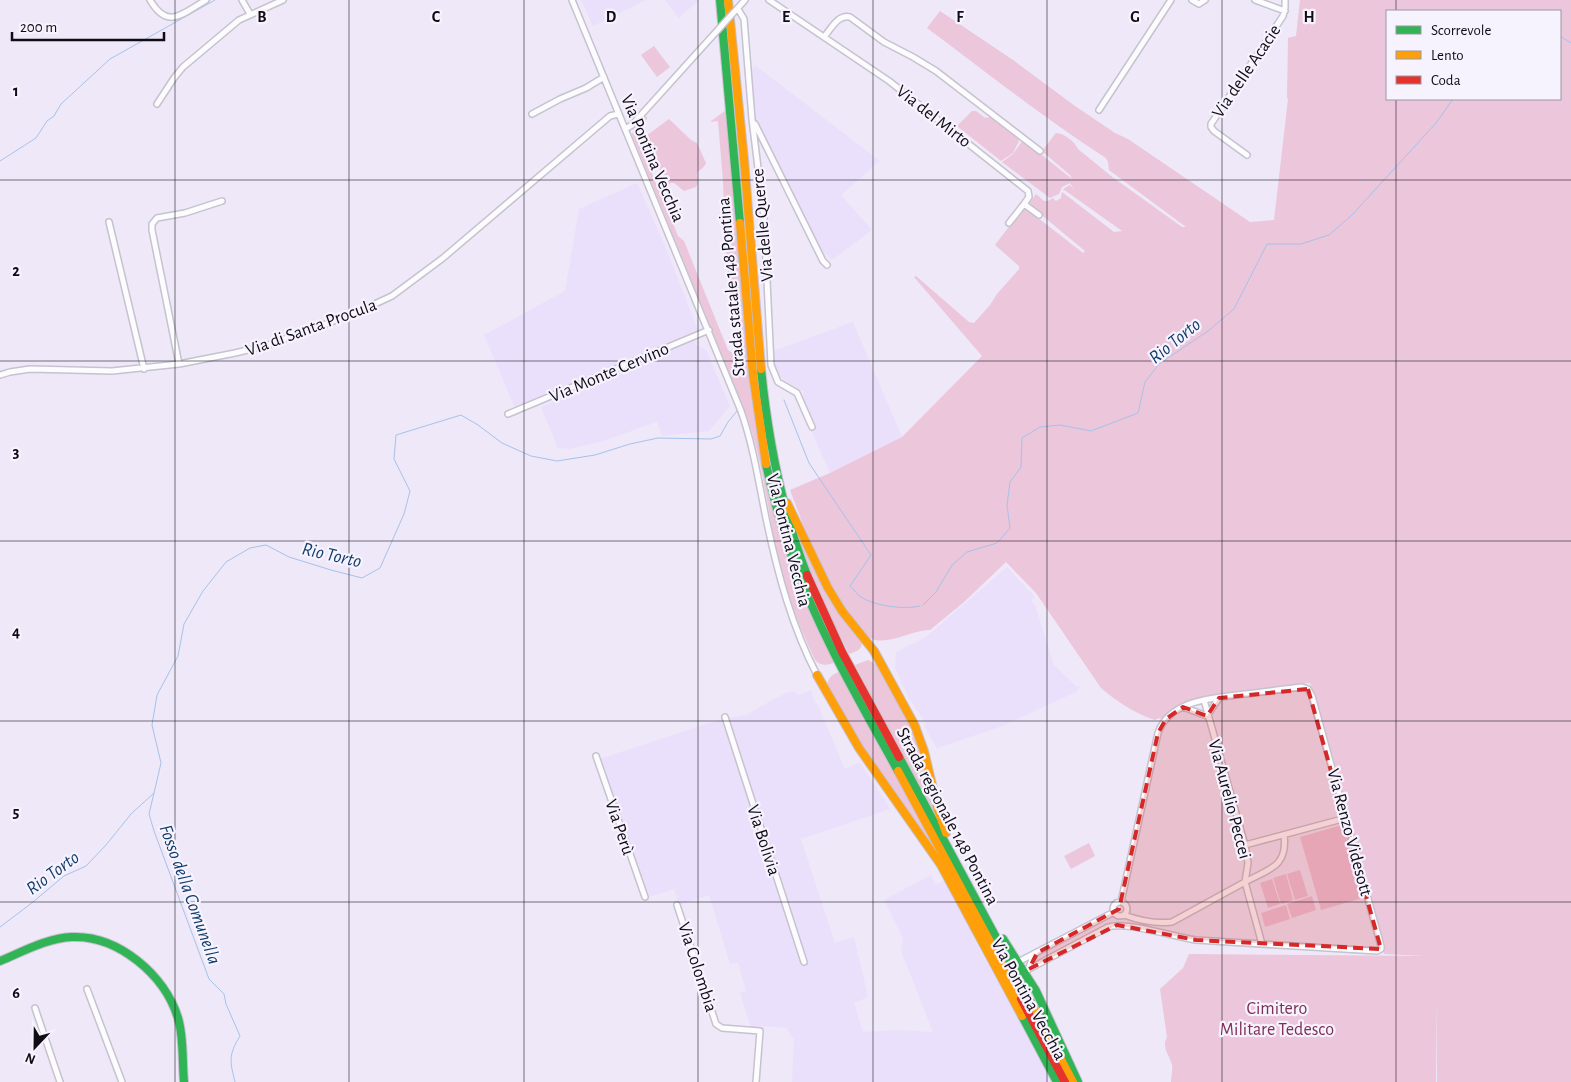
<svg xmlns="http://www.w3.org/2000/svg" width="1571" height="1082" font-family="'Alegreya Sans',sans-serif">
<rect width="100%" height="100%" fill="#eee8f8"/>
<!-- built -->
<path fill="#ebe0fb" d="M 581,0 L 646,0 L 593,26 Z
M 665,0 L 699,0 L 679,18 Z
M 756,66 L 880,161 L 841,195 L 872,230 L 832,260 L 822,251 L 792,192 L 792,187 L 789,187 L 773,155 L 770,146 L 756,123 L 752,69 Z
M 637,183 L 665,246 L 698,330 L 515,408 L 484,335 L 565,291 L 579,209 Z
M 853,322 L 902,437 L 830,473 L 810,428 L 815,425 L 802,397 L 804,392 L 778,376 L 774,368 L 773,351 Z
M 696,339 L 695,344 L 706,350 L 730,406 L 709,431 L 662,436 L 657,422 L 603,441 L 570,449 L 558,448 L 541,407 Z
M 1007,567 L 1035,597 L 1031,601 L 1035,605 L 1054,665 L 1076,686 L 1080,687 L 1076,692 L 1002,726 L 937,748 L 925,728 L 924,720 L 908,697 L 895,668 L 896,652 L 926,637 Z
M 811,690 L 813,696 L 813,699 L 819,708 L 845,769 L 860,762 L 890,809 L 801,839 L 835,943 L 854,937 L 868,997 L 854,1003 L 863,1032 L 900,1030 L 933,1032 L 901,951 L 903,938 L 884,900 L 931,875 L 936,885 L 945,880 L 973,932 L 972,935 L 974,939 L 1052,1082 L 792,1082 L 794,1038 L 792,1037 L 787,1028 L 759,1026 L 758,1028 L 751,1028 L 740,993 L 746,991 L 738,962 L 730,964 L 709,895 L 679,905 L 674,889 L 649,897 L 639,869 L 635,864 L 599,759 L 722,719 L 746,715 L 776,698 L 791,691 L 799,695 Z"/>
<!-- green -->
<path fill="#ecc6da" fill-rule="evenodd" d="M 1300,0 L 1571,0 L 1571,1082 L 1437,1082 L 1437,997 L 1436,1082 L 1171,1082 C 1171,1076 1173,1071 1172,1065 C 1170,1055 1161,1048 1167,1037 L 1160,989 L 1183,968 L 1189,954 L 1425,956 L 1384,954 L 1310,683 L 1208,696 L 1185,703 L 1162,719 L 1159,718 L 1155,720 C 1136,714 1116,701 1101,688 L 1036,593 L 1006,562 L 964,602 L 930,630 C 914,629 886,647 870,638 C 865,636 861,628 857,624 C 824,585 808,537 790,490 L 830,473 L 902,437 L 982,356 L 914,277 L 916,276 L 969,322 L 974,323 L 990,305 L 997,294 L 1019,269 L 1019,266 L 995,245 L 1024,207 L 1083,253 L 1085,251 L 1032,207 L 1029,204 L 1036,194 L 1044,201 L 1048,201 L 1053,198 L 1056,201 L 1061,198 L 1062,192 L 1114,232 L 1122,231 L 1063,189 L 1070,185 L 1074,190 L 1070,183 L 1062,187 L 1059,194 L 1050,198 L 1002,162 L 1013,154 L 1023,140 L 1072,179 L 1070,175 L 1043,152 L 1045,147 L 1056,133 C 1064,133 1075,142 1078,149 L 1111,176 L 1182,227 L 1186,227 L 1109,170 L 1108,162 L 1106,158 C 1044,118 986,72 927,28 L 940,11 L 1013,60 L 1075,106 L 1115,133 L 1128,139 L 1250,222 L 1274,220 L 1288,99 L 1287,98 L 1288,38 L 1296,36 ZM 1387,11 L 1560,11 L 1560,99 L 1387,99 Z
M 654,46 L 670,67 L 657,77 L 641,55 Z
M 726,110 L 760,442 L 835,662 C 828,666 821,666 815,660 C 800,628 786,593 778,559 C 768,512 763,464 748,419 L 632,135 L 634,128 L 645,116 L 647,117 L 647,119 L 636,132 L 658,189 L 666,185 L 646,136 L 669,119 L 691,140 L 697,143 L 706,163 C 700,175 695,166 698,183 L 696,187 L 684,191 L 674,183 L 670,183 L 668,188 L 661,193 L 678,236 L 684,241 L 728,350 L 734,354 L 742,350 L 743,345 L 732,305 L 726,255 L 723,181 L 718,121 L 710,122 Z
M 972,111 L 976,111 L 985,118 L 990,117 L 1018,137 L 1019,141 L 1013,153 L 1001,161 L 957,126 Z
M 801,535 L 830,600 L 862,642 C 862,650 857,651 849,654 L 816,588 L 797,537 Z
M 868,660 L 878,665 L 910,725 L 921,752 L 934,811 L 933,812 L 855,665 Z
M 841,671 L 943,862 L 862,749 L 828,687 C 826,678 833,674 841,671 Z
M 1345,824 L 1366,897 L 1321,910 L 1300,837 Z
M 1089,843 L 1095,856 L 1071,869 L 1064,856 Z
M 1300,870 L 1308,896 L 1295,900 L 1287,874 Z
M 1286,874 L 1293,900 L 1281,904 L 1273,878 Z
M 1272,879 L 1280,904 L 1268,908 L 1260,883 Z
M 1312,896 L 1316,910 L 1292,918 L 1287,904 Z
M 1286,905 L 1290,919 L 1265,927 L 1261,913 Z"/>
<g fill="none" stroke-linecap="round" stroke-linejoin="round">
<!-- stream -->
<path stroke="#a7c2e9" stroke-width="1" d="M 1560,36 L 1571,43
M 0,161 L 36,138 L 47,121 L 54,116 L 61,104 L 110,59 L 215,0
M 784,400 L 809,463 L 871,555 L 850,586 C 854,589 857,595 861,597 C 874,606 905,610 920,606
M 923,605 L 936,592 L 952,565 L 967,552 L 997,543 L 1010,528 L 1007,505 L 1010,482 L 1021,467 L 1022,438 L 1040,427 L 1060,425 L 1091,431 L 1138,413 L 1145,382 L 1159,364 L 1208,331 L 1234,309 L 1267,244 L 1301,244 L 1329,235 L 1352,215 L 1436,123 L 1453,99
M 154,793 L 149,814 L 154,831 L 209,979 L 224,994 L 226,1004 L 240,1036 C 228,1055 230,1062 235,1082
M 0,927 L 33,902 L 64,876 L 86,866 L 106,845 L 131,814 L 154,793 L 161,763 L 152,725 L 157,695 L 178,656 L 184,624 L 203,591 L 226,562 L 250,548 L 266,545 L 289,557 L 331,570 L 362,578 L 380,568 L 404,514 L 410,491 L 394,459 L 396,435 L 461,415 L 478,425 L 502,443 L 531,456 L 557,461 L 595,455 L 630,444 L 658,438 L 711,439 L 720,436 L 728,422 L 737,411"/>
<defs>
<path id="street" d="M 150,0 C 168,31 183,13 206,0
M 242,0 L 250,14
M 572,0 L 741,411 C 754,448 759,485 767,523 C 778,575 792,627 817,675
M 769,0 L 889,81 L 1028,191 L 1029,197 L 1024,204
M 1192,0 L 1199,4 L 1205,0
M 1255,0 L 1285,11
M 738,9 L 744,19 L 752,119 L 764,217 L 771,365 L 778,382 L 797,393 L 812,427
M 735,11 L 745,0
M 824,37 C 831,29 838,14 850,17 L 884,42 L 913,57 L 936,71 L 1040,151
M 157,104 L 174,78 L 183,67 L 239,20 L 283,0
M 1099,110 L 1171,0
M 532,114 L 560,99 L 586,88 L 604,77
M 755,124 L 823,261 L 827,265
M 625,129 L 632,125 L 716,32
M 1247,155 L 1214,131 L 1211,127 L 1211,124 L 1283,16 L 1285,8 L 1285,0
M 109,222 L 144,369
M 1009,223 L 1024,204 L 1039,215
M 179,364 L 152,230 L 152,224 L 157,218 L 185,213 L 222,201
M 0,375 L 10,372 L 30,369 L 112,371 L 179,364 L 235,353 L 268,345 L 353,314 L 392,296 L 443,258 L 610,116 L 618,114
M 508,414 L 709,330
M 1183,707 L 1207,716 L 1219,698
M 725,717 L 804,962
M 596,756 L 645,897
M 1245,845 L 1346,818
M1113 909a7 7 0 1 1 14 0a7 7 0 1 1-14 0Z
M 677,905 L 716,1024 L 722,1028 L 760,1031 L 756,1082
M 1124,915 C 1138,920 1157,924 1172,922 L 1245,882 L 1248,863 L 1245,845 L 1204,700
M 1262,944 L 1245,882 C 1269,869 1288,867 1284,835
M 1018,962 L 1114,912
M 1029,969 L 1108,927 C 1126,921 1174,937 1196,940 L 1377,951 L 1381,949 L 1381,946 L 1312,696 L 1308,689 L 1302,687 C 1283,689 1264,692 1245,694 C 1215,698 1170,699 1158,733 L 1121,902
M 1028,970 L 1032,959 L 1036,953
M 87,989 L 122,1082
M 35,1008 L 60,1082"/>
<path id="fast" d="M 720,0 L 740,223
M 761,369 C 768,440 781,508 807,575
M 766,464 C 773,496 781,528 793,559 C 820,634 860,702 898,771
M 899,757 L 1034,1008
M 1003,939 L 1036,991 L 1078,1082
M 0,961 C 22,952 47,938 72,937 C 118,935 165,975 178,1018 C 184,1038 182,1061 184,1082
M 1022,1016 L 1057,1082"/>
<path id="slow" d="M 728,0 L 744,159 L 761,369
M 740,223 L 753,375 L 766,464
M 787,503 L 828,588 L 842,611 L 874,651 L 915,726 L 924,751 L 938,810 L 946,833
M 817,675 L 859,748 L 941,865 L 1022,1016
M 898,771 L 1021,999
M 1034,1008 L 1073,1082"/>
<path id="jam" d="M 807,575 L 842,652 L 899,757
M 1021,999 L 1065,1082"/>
</defs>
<!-- street casing -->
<use href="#street" stroke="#c6c2ce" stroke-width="8"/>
<!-- fast casing -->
<use href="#fast" stroke="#c6c2ce" stroke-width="10"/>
<!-- slow casing -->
<use href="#slow" stroke="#c6c2ce" stroke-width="10"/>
<!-- jam casing -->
<use href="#jam" stroke="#c6c2ce" stroke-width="10"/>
<!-- street -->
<use href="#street" stroke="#fcfcfe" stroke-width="5"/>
<!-- fast -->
<use href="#fast" stroke="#30b455" stroke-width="8"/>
<!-- slow -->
<use href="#slow" stroke="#ff9f0a" stroke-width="8"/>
<!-- jam -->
<use href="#jam" stroke="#e5322d" stroke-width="8"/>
<defs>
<path id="street-bridge" d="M 716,32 L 735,11"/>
</defs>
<!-- street-bridge casing -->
<use href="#street-bridge" stroke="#c6c2ce" stroke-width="8" stroke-linecap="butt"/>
<!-- street-bridge -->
<use href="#street-bridge" stroke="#fcfcfe" stroke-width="5"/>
</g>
<!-- marked area -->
<path fill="#d62828" fill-opacity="0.2" stroke="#d62828" stroke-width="4" stroke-dasharray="10 6" stroke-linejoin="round" d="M 1308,689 L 1381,949 L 1196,940 L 1117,925 L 1029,969 L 1037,953 L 1119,909 L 1158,733 L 1166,719 L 1183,707 L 1207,716 L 1219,698 Z"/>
<!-- grid -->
<path fill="none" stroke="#0f0c15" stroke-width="1" stroke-opacity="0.55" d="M 175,0 L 175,1082M 349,0 L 349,1082M 524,0 L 524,1082M 698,0 L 698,1082M 873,0 L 873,1082M 1047,0 L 1047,1082M 1222,0 L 1222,1082M 1396,0 L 1396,11M 1396,99 L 1396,1082M 0,180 L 1571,180M 0,361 L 1571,361M 0,541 L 1571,541M 0,721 L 1571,721M 0,902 L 1571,902"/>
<g text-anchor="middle" stroke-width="4.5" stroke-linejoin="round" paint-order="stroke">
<!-- street labels -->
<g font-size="18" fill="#0f0c15" stroke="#f7f3fe">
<text transform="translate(1246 71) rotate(-56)" y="6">Via delle Acacie</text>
<text transform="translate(934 116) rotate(38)" y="6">Via del Mirto</text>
<text transform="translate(653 158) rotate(67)" y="6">Via Pontina Vecchia</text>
<text transform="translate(762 225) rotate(-95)" y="6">Via delle Querce</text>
<text transform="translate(731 287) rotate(-95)" y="6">Strada statale 148 Pontina</text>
<text transform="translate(311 327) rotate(-20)" y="6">Via di Santa Procula</text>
<text transform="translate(609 372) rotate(-23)" y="6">Via Monte Cervino</text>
<text transform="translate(789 540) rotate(76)" y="6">Via Pontina Vecchia</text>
<text transform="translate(1230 799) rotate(75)" y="6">Via Aurelio Peccei</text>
<text transform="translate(948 816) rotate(62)" y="6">Strada regionale 148 Pontina</text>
<text transform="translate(620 827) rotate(71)" y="6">Via Perù</text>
<text transform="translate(1350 832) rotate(75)" y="6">Via Renzo Videsott</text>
<text transform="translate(764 840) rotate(72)" y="6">Via Bolivia</text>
<text transform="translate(698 967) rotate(72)" y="6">Via Colombia</text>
<text transform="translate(1029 999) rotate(61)" y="6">Via Pontina Vecchia</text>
</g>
<!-- park labels -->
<g font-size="18" fill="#7e3052" stroke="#f7f3fe">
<text x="1277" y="1014">Cimitero<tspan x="1277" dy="21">Militare Tedesco</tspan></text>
</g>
<!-- water labels -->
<g font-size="19" font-style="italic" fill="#123d6a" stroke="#f7f3fe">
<text transform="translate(1174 340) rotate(-39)" y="7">Rio Torto</text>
<text transform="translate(332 554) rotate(13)" y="7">Rio Torto</text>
<text transform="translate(52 872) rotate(-36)" y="7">Rio Torto</text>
<text transform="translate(191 894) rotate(70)" y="7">Fosso della Comunella</text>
</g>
</g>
<g font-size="16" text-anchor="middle" font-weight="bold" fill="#0f0c15" stroke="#f7f3fe" stroke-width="4.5" stroke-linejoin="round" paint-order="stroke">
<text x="262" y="22">B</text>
<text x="436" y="22">C</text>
<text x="611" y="22">D</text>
<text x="786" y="22">E</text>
<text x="960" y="22">F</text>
<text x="1135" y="22">G</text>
<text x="1309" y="22">H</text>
<text x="16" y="96">1</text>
<text x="16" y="276">2</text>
<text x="16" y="457">3</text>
<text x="16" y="637">4</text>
<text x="16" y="817">5</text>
<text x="16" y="998">6</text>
</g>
<!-- legend -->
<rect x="1386" y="10" width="175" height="90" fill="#f7f3fe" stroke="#9a97a1"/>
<rect x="1396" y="26" width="25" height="8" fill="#30b455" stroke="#9a97a1"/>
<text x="1431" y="35" font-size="15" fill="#0f0c15">Scorrevole</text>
<rect x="1396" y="51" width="25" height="8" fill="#ff9f0a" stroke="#9a97a1"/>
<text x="1431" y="60" font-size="15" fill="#0f0c15">Lento</text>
<rect x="1396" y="76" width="25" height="8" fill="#e5322d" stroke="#9a97a1"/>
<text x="1431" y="85" font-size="15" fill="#0f0c15">Coda</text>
<!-- north arrow -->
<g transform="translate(35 1047) rotate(202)" stroke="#f7f3fe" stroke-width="4" paint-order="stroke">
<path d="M0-4L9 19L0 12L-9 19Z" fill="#0f0c15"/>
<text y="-8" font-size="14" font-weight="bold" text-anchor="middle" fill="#0f0c15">N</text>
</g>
<!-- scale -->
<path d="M12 32v8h152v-8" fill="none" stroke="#0f0c15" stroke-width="2.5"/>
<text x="20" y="32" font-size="15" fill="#0f0c15" stroke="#f7f3fe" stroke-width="4" paint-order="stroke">200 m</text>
</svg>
